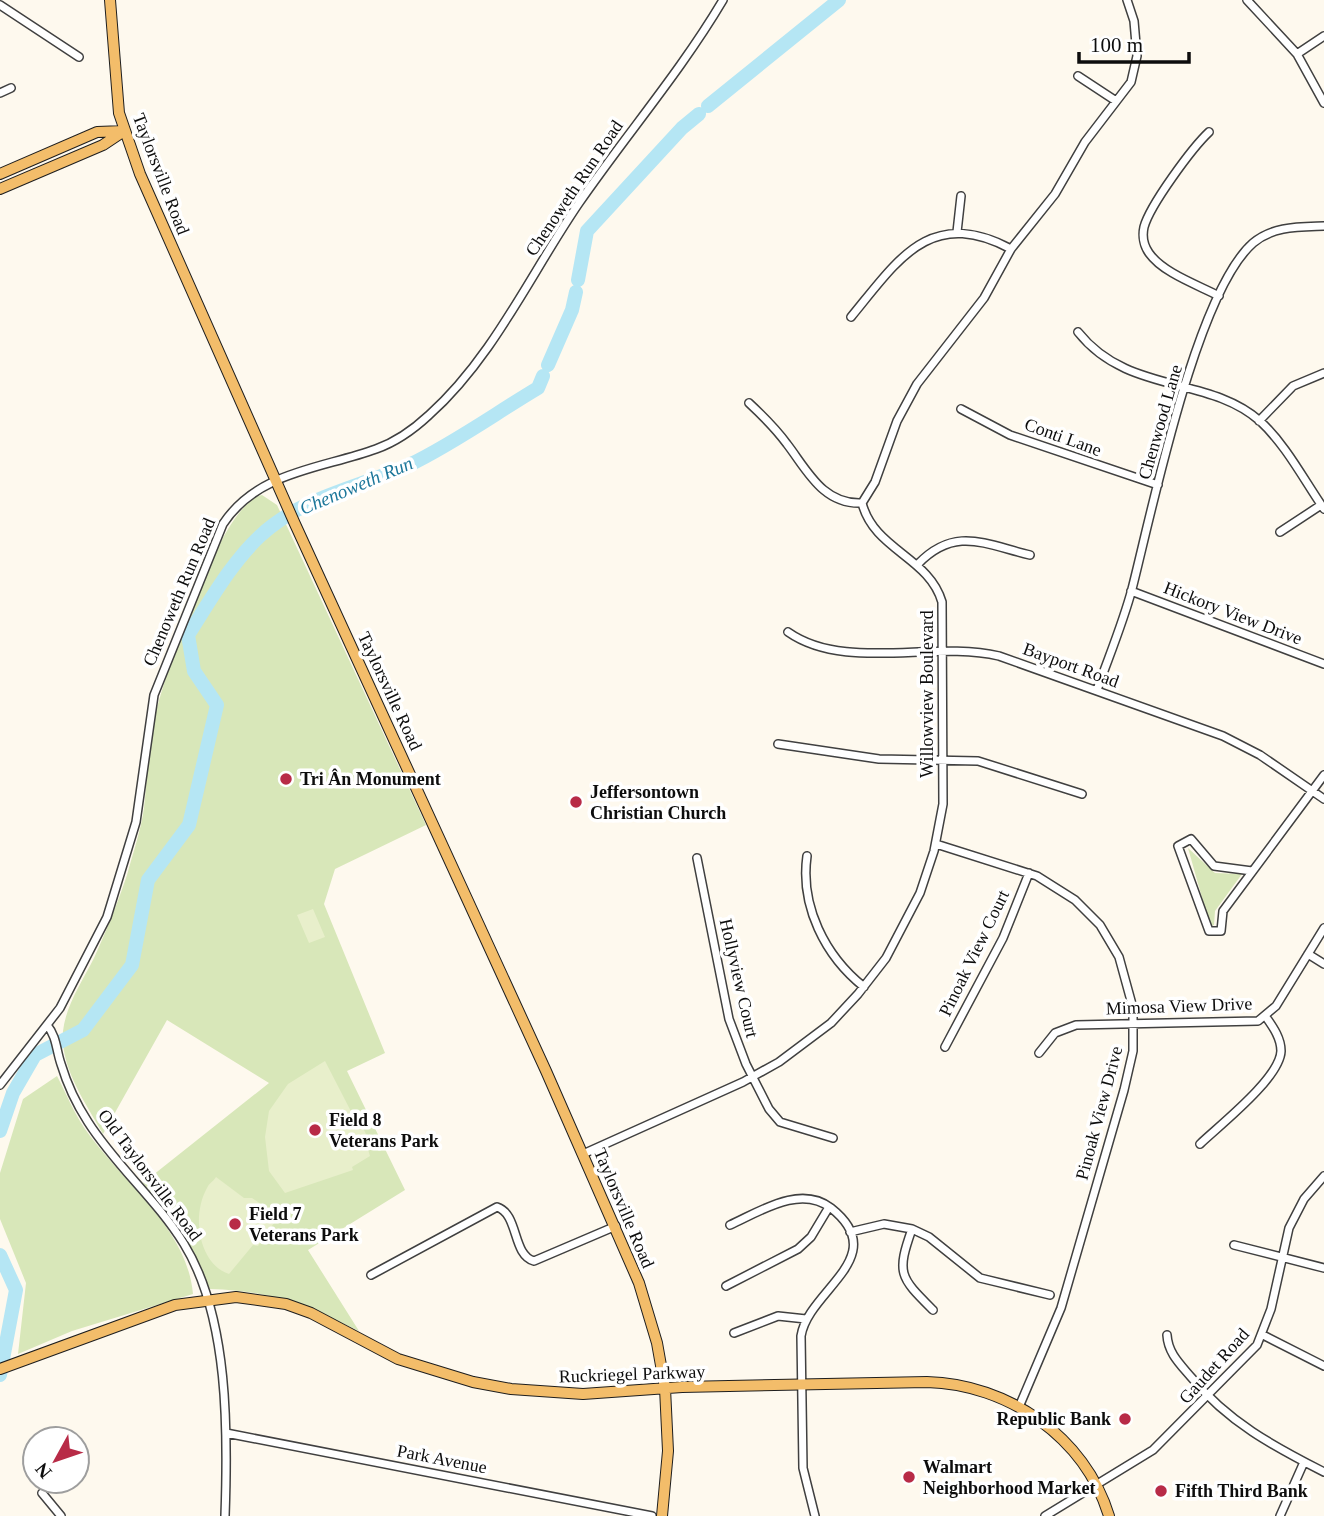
<svg xmlns="http://www.w3.org/2000/svg" width="1324" height="1516" font-family="'Times New Roman',serif">
<rect width="100%" height="100%" fill="#fef9ee"/>
<!-- green -->
<path fill="#d8e7b9" d="M 262,495 L 277,505 L 426,825 L 335,869 L 324,904 L 385,1053 L 347,1071 L 405,1190 L 308,1250 L 359,1331 C 304,1304 273,1291 210,1289 L 175,1221 L 143,1183 L 269,1083 L 167,1020 L 103,1134 C 86,1103 60,1068 63,1031 C 66,1005 82,982 94,958 C 106,932 118,902 127,875 C 133,853 141,830 144,808 C 147,783 147,758 151,734 C 158,692 220,502 262,495 Z
M 1188,848 L 1215,873 L 1242,874 L 1215,911 L 1214,925 L 1210,926 Z
M 57,1076 C 66,1093 74,1113 85,1129 C 121,1181 187,1227 193,1294 L 72,1331 L 18,1354 L 26,1283 L 0,1219 L 0,1173 L 23,1099 Z"/>
<!-- pitch -->
<path fill="#e8efcb" d="M 313,909 L 325,937 L 309,943 L 297,915 Z
M 325,1061 L 358,1125 L 361,1124 L 366,1134 L 364,1136 L 370,1156 L 352,1167 L 353,1170 L 285,1193 L 269,1171 L 265,1137 L 269,1111 L 288,1084 Z
M 216,1177 L 244,1198 L 252,1198 L 258,1202 L 272,1216 L 274,1223 L 258,1246 L 253,1245 L 229,1274 C 199,1264 191,1216 207,1188 C 210,1182 212,1183 216,1177 Z"/>
<g fill="none" stroke-linecap="round" stroke-linejoin="round">
<!-- river -->
<path stroke="#b5e6f4" stroke-width="14" d="M 708,106 L 839,0
M 578,280 L 587,231 L 682,128 L 699,114
M 548,365 L 572,310 L 576,292
M 0,1131 L 13,1093 L 35,1055 L 83,1030 L 132,965 L 148,880 L 189,825 L 217,705 L 194,671 L 188,635 C 210,601 231,563 260,536 C 303,496 358,488 409,465 C 453,444 496,413 538,388 L 543,376
M 0,1255 L 16,1290 L 0,1375"/>
<defs>
<path id="minor" d="M 1247,0 L 1297,54 L 1324,103
M 0,5 L 79,57
M 1297,54 L 1324,36
M 1078,76 L 1116,101
M 0,93 L 11,88
M 1209,132 C 1192,148 1150,205 1144,227 C 1142,236 1144,246 1149,253 C 1163,273 1198,285 1219,296
M 957,232 L 961,196
M 851,317 C 898,260 930,206 1011,249
M 1078,332 C 1128,395 1208,375 1260,421 C 1286,445 1304,480 1324,509
M 749,403 C 763,416 776,429 787,444 C 807,470 823,505 862,503
M 961,409 L 1010,435 L 1158,485
M 1259,421 L 1293,386 L 1324,373
M 1280,532 L 1321,505
M 918,564 C 955,526 984,544 1030,555
M 1131,591 L 1324,664
M 788,632 C 845,672 933,640 999,656 L 1223,736 L 1260,755 L 1324,799
M 1097,690 C 1109,656 1123,623 1132,589 C 1152,511 1196,293 1253,243 C 1273,226 1299,227 1324,226
M 778,744 L 879,759 L 978,761 L 1082,794
M 936,844 L 1037,876 L 1075,900 L 1100,925 L 1119,957 L 1133,1008 L 1133,1051 L 1124,1090 L 1061,1308 L 1019,1407
M 807,856 C 800,906 825,956 864,987
M 697,858 L 729,1019 L 746,1064 L 769,1109 L 780,1122 L 833,1138
M 1252,871 L 1214,866 L 1191,839 L 1178,846 L 1209,931 L 1221,931 L 1223,911 L 1324,775
M 1308,954 L 1324,964
M 47,1025 C 57,1037 56,1050 61,1064 C 67,1084 77,1105 88,1122 C 116,1166 157,1200 184,1244 C 229,1317 228,1433 225,1516
M 945,1047 L 1003,938 L 1029,873
M 1039,1053 L 1055,1033 L 1076,1025 L 1258,1021 L 1276,1006 L 1324,928
M 0,1085 L 60,1008 L 107,917 L 136,822 L 154,695 L 223,524 C 258,471 321,469 376,449 C 396,442 414,429 429,415 C 493,358 531,273 579,203 C 626,135 681,71 723,0
M 1200,1144 C 1220,1125 1280,1078 1281,1051 C 1281,1038 1273,1027 1266,1017
M 583,1154 L 743,1082 L 779,1062 L 831,1023 L 858,994 L 886,958 L 920,893 L 934,851 L 943,804 L 942,602 C 929,557 874,550 862,503 L 875,482 L 897,421 L 917,384 L 984,298 L 1011,249 L 1055,194 L 1085,142 L 1131,82 L 1137,56 L 1134,21 L 1127,0
M 730,1225 C 759,1212 800,1184 831,1208 C 893,1257 808,1290 801,1336 L 803,1468 L 815,1516
M 912,1229 C 896,1274 900,1277 933,1310
M 850,1232 L 884,1224 L 912,1229 L 929,1237 L 980,1278 L 1050,1295
M 1234,1245 L 1324,1268
M 371,1275 L 497,1207 C 519,1214 512,1255 534,1261 L 616,1226
M 726,1286 L 798,1249 L 811,1237 L 829,1207
M 734,1333 L 778,1316 L 806,1319
M 1167,1335 C 1168,1353 1180,1364 1191,1377 C 1228,1422 1273,1446 1324,1472
M 1263,1335 L 1324,1366
M 226,1433 L 652,1516
M 42,1493 L 61,1516
M 1045,1516 L 1153,1450 L 1257,1345 L 1271,1309 L 1289,1228 L 1304,1199 L 1324,1176
M 1280,1516 L 1304,1462"/>
<path id="major" d="M 110,0 L 119,113 L 140,174 L 295,524 L 546,1071 L 639,1283 L 657,1343 L 665,1388 L 668,1451 L 662,1516
M 0,174 L 97,132 L 124,131
M 0,189 L 103,145 L 124,131
M 0,1369 L 175,1305 L 236,1297 L 286,1304 L 311,1313 L 398,1359 L 473,1382 L 511,1389 L 583,1394 L 682,1387 L 927,1382 C 1008,1384 1085,1437 1109,1516"/>
</defs>
<!-- minor casing -->
<use href="#minor" stroke="#404040" stroke-width="10"/>
<!-- major casing -->
<use href="#major" stroke="#1e1e1e" stroke-width="12"/>
<!-- minor -->
<use href="#minor" stroke="#fff" stroke-width="7"/>
<!-- major -->
<use href="#major" stroke="#f3bd6a" stroke-width="10"/>
</g>
<!-- markers -->
<g fill="#b82b47" stroke="#fff" stroke-width="2.5">
<circle cx="286" cy="779" r="7"/>
<circle cx="576" cy="802" r="7"/>
<circle cx="315" cy="1130" r="7"/>
<circle cx="235" cy="1224" r="7"/>
<circle cx="1125" cy="1419" r="7"/>
<circle cx="909" cy="1477" r="7"/>
<circle cx="1161" cy="1491" r="7"/>
</g>
<g text-anchor="middle" stroke-width="7" stroke-linejoin="round" paint-order="stroke">
<!-- street labels -->
<g font-size="18" fill="#0d0d0d" stroke="#fff">
<text transform="translate(161 174) rotate(69)" y="6">Taylorsville Road</text>
<text transform="translate(574 188) rotate(-56)" y="6">Chenoweth Run Road</text>
<text transform="translate(1160 422) rotate(-74)" y="6">Chenwood Lane</text>
<text transform="translate(1063 437) rotate(20)" y="6">Conti Lane</text>
<text transform="translate(179 592) rotate(-67)" y="6">Chenoweth Run Road</text>
<text transform="translate(1233 613) rotate(21)" y="6">Hickory View Drive</text>
<text transform="translate(1071 665) rotate(20)" y="6">Bayport Road</text>
<text transform="translate(390 691) rotate(65)" y="6">Taylorsville Road</text>
<text transform="translate(927 694) rotate(-90)" y="6">Willowview Boulevard</text>
<text transform="translate(974 953) rotate(-64)" y="6">Pinoak View Court</text>
<text transform="translate(739 978) rotate(77)" y="6">Hollyview Court</text>
<text transform="translate(1179 1006) rotate(-2)" y="6">Mimosa View Drive</text>
<text transform="translate(1099 1113) rotate(-75)" y="6">Pinoak View Drive</text>
<text transform="translate(150 1175) rotate(53)" y="6">Old Taylorsville Road</text>
<text transform="translate(624 1208) rotate(67)" y="6">Taylorsville Road</text>
<text transform="translate(1214 1366) rotate(-48)" y="6">Gaudet Road</text>
<text transform="translate(632 1374) rotate(-2)" y="6">Ruckriegel Parkway</text>
<text transform="translate(442 1459) rotate(11)" y="6">Park Avenue</text>
</g>
<!-- poi labels -->
<g font-size="18" font-weight="bold" fill="#0d0d0d" stroke="#fff" text-anchor="start">
<text x="300" y="785">Tri Ân Monument</text>
<text x="590" y="798">Jeffersontown<tspan x="590" dy="21">Christian Church</tspan></text>
<text x="329" y="1126">Field 8<tspan x="329" dy="21">Veterans Park</tspan></text>
<text x="249" y="1220">Field 7<tspan x="249" dy="21">Veterans Park</tspan></text>
<text x="1111" y="1425" text-anchor="end">Republic Bank</text>
<text x="923" y="1473">Walmart<tspan x="923" dy="21">Neighborhood Market</tspan></text>
<text x="1175" y="1497">Fifth Third Bank</text>
</g>
<!-- water labels -->
<g font-size="19" font-style="italic" fill="#1b769a" stroke="#fff">
<text transform="translate(356 485) rotate(-23)" y="7">Chenoweth Run</text>
</g>
</g>
<!-- north arrow -->
<g transform="translate(56 1460) rotate(230)"><circle r="33" fill="#ffffff" stroke="#9e9e9e" stroke-width="2"/>
<path d="M0-5L12 26L0 18L-12 26Z" fill="#b82b47"/>
<text y="-10" font-size="19" font-weight="bold" text-anchor="middle" fill="#0d0d0d">N</text>
</g>
<!-- scale -->
<path d="M1079 52v10h110v-10" fill="none" stroke="#0d0d0d" stroke-width="3.5"/>
<text x="1090" y="52" font-size="21" fill="#0d0d0d" stroke="#ffffff" stroke-width="5" paint-order="stroke">100 m</text>
</svg>
